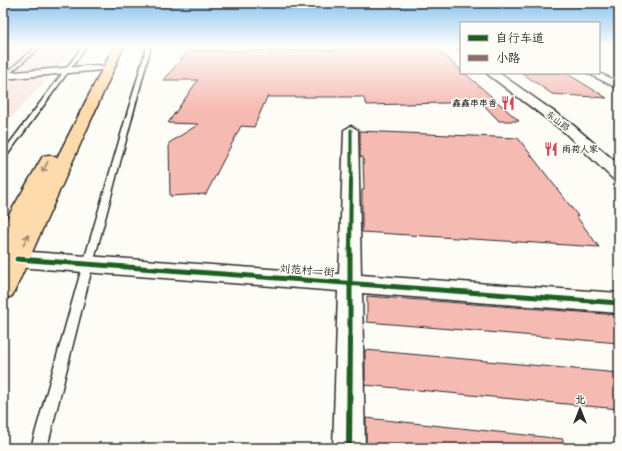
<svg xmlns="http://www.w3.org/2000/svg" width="622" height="451" font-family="Kalam,'LXGW WenKai TC',sans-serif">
<rect width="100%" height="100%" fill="#fdfcf7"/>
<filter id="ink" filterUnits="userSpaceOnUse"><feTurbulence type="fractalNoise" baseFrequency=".025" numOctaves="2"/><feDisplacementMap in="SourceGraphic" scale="8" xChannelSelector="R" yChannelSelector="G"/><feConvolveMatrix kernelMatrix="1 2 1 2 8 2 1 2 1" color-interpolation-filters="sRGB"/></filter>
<g filter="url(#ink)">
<!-- built -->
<path fill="#fbe8e2" d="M 3,46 L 77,46 L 7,122 L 3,122 Z"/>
<!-- building -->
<path fill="#f5bab2" stroke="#2b2b2b" d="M 339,46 L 434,46 L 461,70 L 461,73 L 467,75 L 519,121 L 499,121 L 481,102 L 367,105 L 363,97 L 267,97 L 254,127 L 241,126 L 206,194 L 170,196 L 169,143 L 199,124 L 168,123 L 198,80 L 164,80 L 188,51 L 342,50 Z
M 522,73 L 566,73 L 607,98 L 552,94 Z
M 360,131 L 518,138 L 578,216 L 576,216 L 599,247 L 362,232 L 362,190 L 364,190 L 363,157 L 360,157 Z
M 367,296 L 619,315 L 619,343 L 367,322 Z
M 365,350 L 619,373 L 619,409 L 365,385 Z
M 366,418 L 563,439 L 563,448 L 366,448 Z"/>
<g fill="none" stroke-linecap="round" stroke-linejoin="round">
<defs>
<path id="lane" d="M 9,46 L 13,46 L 3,53 L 3,50 Z
M 34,46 L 40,47 L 3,79 L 3,76 L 36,47 Z
M 83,46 L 87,46 L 5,158 L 3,159 L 3,152 Z
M 147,46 L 151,46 L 93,264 L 47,448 L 31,448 L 83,264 Z"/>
<path id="street" d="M 3,46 L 14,46 L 3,49 Z
M 99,65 L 104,68 L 102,70 L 3,79 L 3,73 Z
M 587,73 L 599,73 L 619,82 L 619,89 Z
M 351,126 L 358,130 L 361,275 L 619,293 L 619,313 L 362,293 L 365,448 L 333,448 L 338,291 L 17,267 L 10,265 L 6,259 L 10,253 L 17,251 L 339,274 L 344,130 Z"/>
<path id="secondary" d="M 453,46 L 461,46 L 461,51 Z
M 486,73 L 499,73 L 573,125 L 619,165 L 619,181 L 613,179 L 563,131 Z"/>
<path id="primary" d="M 114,46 L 124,46 L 16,288 L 12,296 L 3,299 L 3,262 L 8,252 L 3,253 L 3,225 L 43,156 L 49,155 L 57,158 Z"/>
</defs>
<!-- lane casing -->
<use href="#lane" stroke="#2b2b2b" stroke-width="3"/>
<!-- street casing -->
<use href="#street" stroke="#2b2b2b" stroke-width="3"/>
<!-- secondary casing -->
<use href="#secondary" stroke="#2b2b2b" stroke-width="3"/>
<!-- primary casing -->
<use href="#primary" stroke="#2b2b2b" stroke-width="3"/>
<!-- lane -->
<use href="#lane" fill="#fdfcf7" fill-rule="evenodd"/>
<!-- street -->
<use href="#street" fill="#fdfcf7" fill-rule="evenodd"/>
<!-- secondary -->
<use href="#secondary" fill="#fdfcf7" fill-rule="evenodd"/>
<!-- primary -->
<use href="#primary" fill="#fedbac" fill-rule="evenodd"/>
<!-- quiet -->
<path stroke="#8d6e63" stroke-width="3" stroke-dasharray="5.5 3" stroke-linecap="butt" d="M 3,231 L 11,230"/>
<defs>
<path id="cycleway-far3" d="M 351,180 L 351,130"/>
<path id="cycleway-far2" d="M 350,250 L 351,179"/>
<path id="cycleway-far1" d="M 17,259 L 619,303
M 350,339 L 350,249"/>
<path id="cycleway" d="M 349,448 L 350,338"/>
</defs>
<!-- cycleway-far3 casing -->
<use href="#cycleway-far3" stroke="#fdfcf7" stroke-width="5"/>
<!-- cycleway-far2 casing -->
<use href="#cycleway-far2" stroke="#fdfcf7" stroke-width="6"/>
<!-- cycleway-far1 casing -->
<use href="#cycleway-far1" stroke="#fdfcf7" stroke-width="8"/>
<!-- cycleway casing -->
<use href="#cycleway" stroke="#fdfcf7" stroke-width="8"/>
<!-- cycleway-far3 -->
<use href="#cycleway-far3" stroke="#1b5e20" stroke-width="3"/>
<!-- cycleway-far2 -->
<use href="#cycleway-far2" stroke="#1b5e20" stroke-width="4"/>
<!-- cycleway-far1 -->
<use href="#cycleway-far1" stroke="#1b5e20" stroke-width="5"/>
<!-- cycleway -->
<use href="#cycleway" stroke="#1b5e20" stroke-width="6"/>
</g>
<!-- one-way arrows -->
<defs><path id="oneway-shaft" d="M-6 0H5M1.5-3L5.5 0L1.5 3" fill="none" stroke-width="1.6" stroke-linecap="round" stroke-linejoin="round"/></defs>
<g stroke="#94836c">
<use href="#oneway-shaft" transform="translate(45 167) rotate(118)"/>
<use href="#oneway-shaft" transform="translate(26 240) rotate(-64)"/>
</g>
</g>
<!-- sky -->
<linearGradient id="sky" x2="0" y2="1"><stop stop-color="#89c2f0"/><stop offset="0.42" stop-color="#fefefb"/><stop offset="1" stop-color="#fefefb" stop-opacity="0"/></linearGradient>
<rect width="622" height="109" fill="url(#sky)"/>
<!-- icons -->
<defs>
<symbol id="restaurant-bare" viewBox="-9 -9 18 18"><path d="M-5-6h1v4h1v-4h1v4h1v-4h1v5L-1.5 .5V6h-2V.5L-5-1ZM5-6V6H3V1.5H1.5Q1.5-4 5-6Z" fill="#d1495b" stroke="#fdfcf7" stroke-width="2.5" paint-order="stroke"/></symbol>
</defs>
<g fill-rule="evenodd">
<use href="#restaurant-bare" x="498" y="93" width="20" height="20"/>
<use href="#restaurant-bare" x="541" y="139" width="20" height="20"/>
</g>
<g text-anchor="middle" stroke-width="3.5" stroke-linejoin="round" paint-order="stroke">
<!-- far-poi labels -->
<g font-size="9" font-weight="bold" fill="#2b2b2b" stroke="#fdfcf7" text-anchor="end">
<text x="497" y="106">鑫鑫串串香</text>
<text x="562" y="152" text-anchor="start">雨荷人家</text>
</g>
<!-- far-street labels -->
<g font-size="9" fill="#2b2b2b" stroke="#fdfcf7">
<text transform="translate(558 121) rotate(37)" y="3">东山路</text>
</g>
<!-- street labels -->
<g font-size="11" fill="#2b2b2b" stroke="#fdfcf7">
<text transform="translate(307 270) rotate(4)" y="4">刘范村一街</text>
</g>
</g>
<!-- margin -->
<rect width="622" height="451" fill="none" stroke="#fdfcf7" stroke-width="16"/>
<rect x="8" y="8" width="606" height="435" fill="none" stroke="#2b2b2b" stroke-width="1.5" filter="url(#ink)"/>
<!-- legend -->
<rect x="460" y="22" width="140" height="52" fill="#fdfcf7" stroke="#a9a8a5"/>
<rect x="468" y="35" width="20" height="6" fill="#1b5e20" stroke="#a9a8a5"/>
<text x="496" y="42" font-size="12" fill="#2b2b2b">自行车道</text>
<rect x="468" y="55" width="20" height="6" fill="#8d6e63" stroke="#a9a8a5"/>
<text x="496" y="62" font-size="12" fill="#2b2b2b">小路</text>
<!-- north arrow -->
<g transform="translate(580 409)" stroke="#fdfcf7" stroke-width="3" paint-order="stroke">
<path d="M0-3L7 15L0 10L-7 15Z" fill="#2b2b2b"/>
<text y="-6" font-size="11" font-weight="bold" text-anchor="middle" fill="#2b2b2b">北</text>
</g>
</svg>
